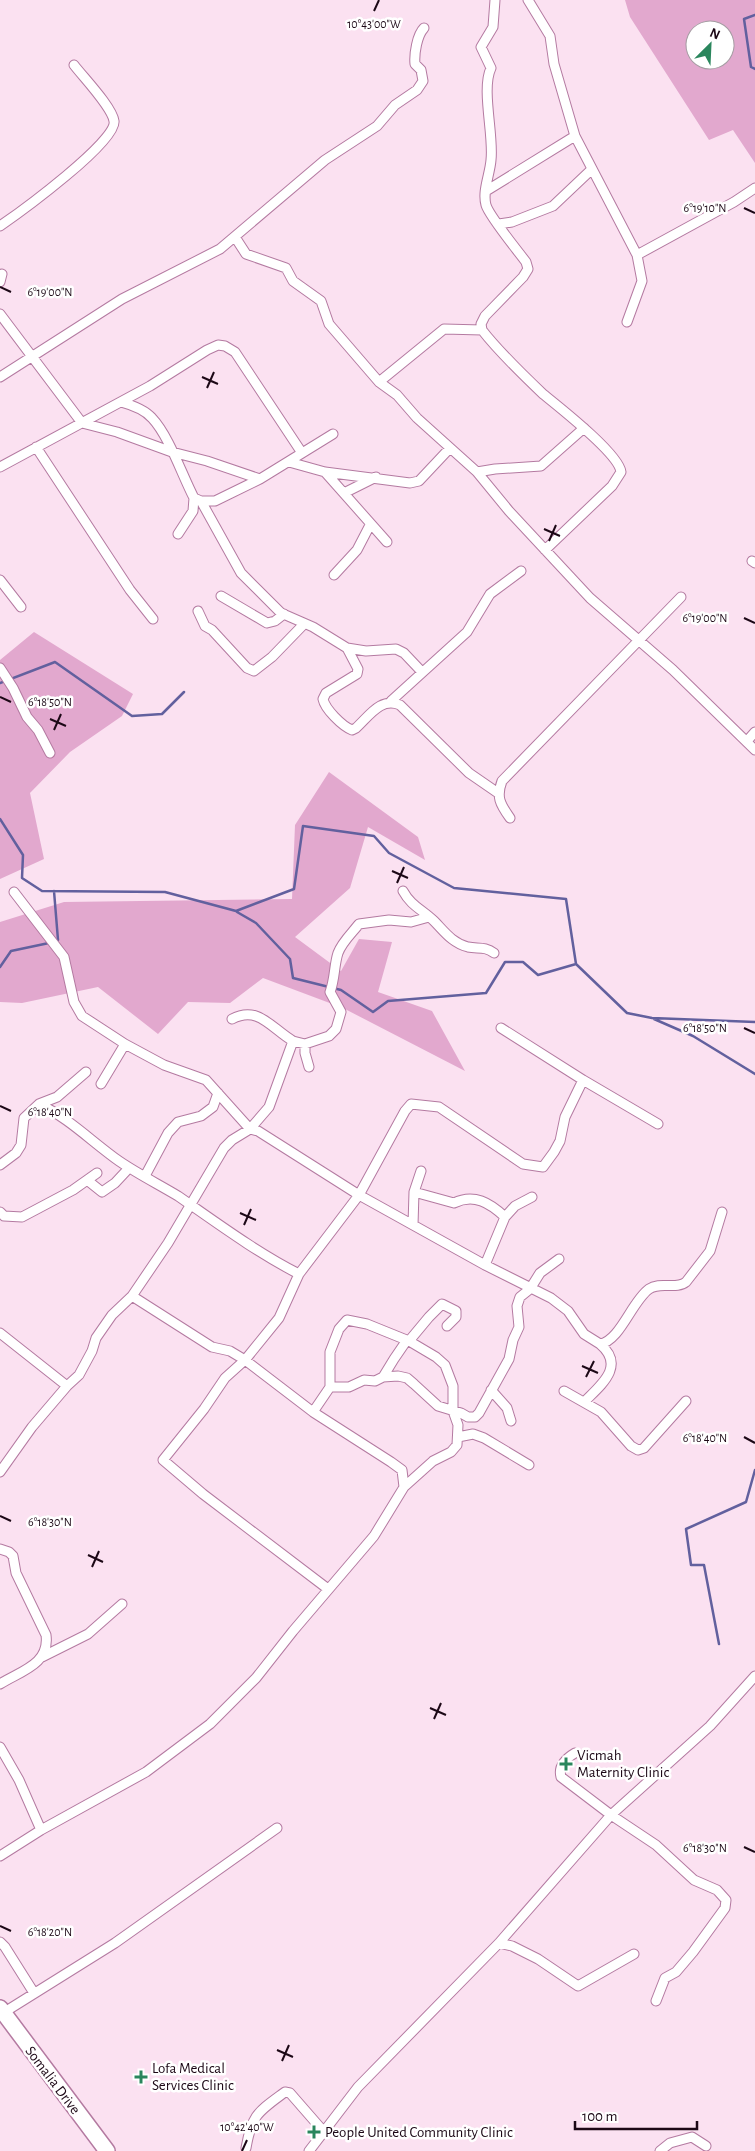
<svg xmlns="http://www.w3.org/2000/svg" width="755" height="2151" font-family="'Alegreya Sans',sans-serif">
<rect width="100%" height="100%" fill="#fbe1f1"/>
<!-- green -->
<path fill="#e2a8ce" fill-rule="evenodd" d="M 625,0 L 755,0 L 755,163 L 733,130 L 709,140 L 630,17 ZM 695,30 L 725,30 L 725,60 L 695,60 Z
M 34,632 L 133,694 L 122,716 L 70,752 L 30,793 L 44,859 L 0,879 L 0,660 Z
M 329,772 L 418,837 L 425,860 L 368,827 L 350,888 L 295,937 L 341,971 L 359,939 L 392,942 L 378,992 L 432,1011 L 465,1071 L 343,1008 L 263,978 L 230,1003 L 188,1002 L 158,1034 L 98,987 L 22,1003 L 0,1002 L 0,922 L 64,902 L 292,899 L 295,825 Z"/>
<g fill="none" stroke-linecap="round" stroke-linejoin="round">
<!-- stream -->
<path stroke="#62609e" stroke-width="2.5" d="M 755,15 L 744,19 L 751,67 L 755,69
M 0,683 L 55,662 L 132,716 L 162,714 L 184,692
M 0,819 L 23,855 L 22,878 L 42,891 L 165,892 L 236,911 L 294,889 L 303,826 L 374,836 L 389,853 L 454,888 L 566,899 L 576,964 L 627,1013 L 652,1018 L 755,1022
M 237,912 L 256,923 L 290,959 L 293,978 L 341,990 L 373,1012 L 388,1001 L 486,993 L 505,962 L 523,962 L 538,975 L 576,964
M 54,941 L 58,940 L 54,891
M 0,967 L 11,951 L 49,943
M 654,1019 L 693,1036 L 755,1074
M 719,1644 L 704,1565 L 691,1565 L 686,1529 L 746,1502 L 755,1470"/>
<defs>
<path id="street" d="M 495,0 L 493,27 L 481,47 L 491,68 C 481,89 494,135 491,160 C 490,174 482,191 486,205 C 489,216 518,251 526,262 L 528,269 L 523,277 L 485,316 L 481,324 L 482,330 C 499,352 522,374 543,394 C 559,407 619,454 621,472 L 612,486 L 545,550
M 528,0 L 550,36 L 554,64 L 575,136 L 637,255 L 642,281 L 627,322
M 486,191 L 575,136
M 499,224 L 512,222 L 553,206 L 591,170
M 0,226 C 19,213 118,141 114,121 C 112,107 84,78 74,65
M 235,237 L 246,254 L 286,268 L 293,281 L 321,301 L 329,324 L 379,382 L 397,395 L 417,418 L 477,472 L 509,511 L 590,598 L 673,670 L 755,750
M 637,255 L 734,202 L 755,188
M 0,282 L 2,274
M 0,314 L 82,423 L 117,432 L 172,452 L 207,461 L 260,479
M 0,377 L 122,299 L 220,249 L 325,160 L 377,126 L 395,105 L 417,90 L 423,81 L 421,70 L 415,64 C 414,54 417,35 424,28
M 379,382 L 444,329 L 482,330
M 121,402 C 132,405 144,409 152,418 C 169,436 182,475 194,498 L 201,501 L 215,501 L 260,479 L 333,434
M 36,447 L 130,590 L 153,619
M 289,462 L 325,472 L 410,483 L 419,481 L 450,448
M 0,467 L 150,386 L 207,350 L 218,345 L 225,346 L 235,352 L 302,453
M 325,472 L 387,542
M 477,472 L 495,469 L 541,466 L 584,428
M 344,493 L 376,477
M 201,501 L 241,573 L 281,613 L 313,627 L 347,648 L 366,651 L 396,649 L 404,653 L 422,672
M 178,534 L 193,511 L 194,498
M 752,561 L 755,563
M 334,575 L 357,550 L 370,525
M 0,580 L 21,607
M 221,596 L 267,623 L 275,621 L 284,614
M 198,611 L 205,626 L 212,630 L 247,668 L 254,671 L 272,657 L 304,624
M 347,648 L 358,669 L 357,674 L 326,693 L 323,699 C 325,709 342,726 352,730 L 356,728 C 370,715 381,697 400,705 L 469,773 L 498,793
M 0,668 L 13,688 L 27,717 L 38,730 L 50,753
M 391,701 L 467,632 L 490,594 L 521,571
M 747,741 L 755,732
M 510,818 C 500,804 496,797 502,781 L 681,597
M 403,891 C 411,906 423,910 434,921 C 444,931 452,943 468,947 C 478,949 485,946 494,953
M 14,892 L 64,957 L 74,1002 L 82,1016 L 125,1044
M 501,1028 L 583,1080 L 658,1124
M 293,1041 L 305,1044 L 329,1036 L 336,1029 L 341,1012 L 330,992 C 335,979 334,965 338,953 C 342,942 352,933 359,924 L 389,920 L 411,922 L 429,917
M 305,1044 L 305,1053 L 309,1067
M 101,1084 L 125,1044 L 164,1065 L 206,1080 L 250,1129 L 269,1107 L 293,1041 C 271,1028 258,1005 232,1019
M 39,1104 C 69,1118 92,1142 119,1161 C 138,1174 158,1184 178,1196 C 217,1223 256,1252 299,1274
M 0,1165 L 16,1153 L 21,1145 L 24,1118 L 39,1104 L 57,1097 L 86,1072
M 145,1176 L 168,1133 L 178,1122 L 201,1116 L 213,1107 L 218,1093
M 87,1180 L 102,1192 L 115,1183 L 129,1168
M 414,1192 L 454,1203 C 474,1193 490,1203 505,1217
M 0,1212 L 4,1216 L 22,1217 L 73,1190 L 97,1173
M 413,1225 L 485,1265 L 551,1298 L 568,1311 L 584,1334 L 600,1344 C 620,1341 632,1301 649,1289 C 660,1281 676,1290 686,1282 L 710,1251 L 722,1212
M 485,1265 L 505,1217 L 515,1206 L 532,1197
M 132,1296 L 212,1347 L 230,1351 L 245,1360 L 313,1412 L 391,1462 L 402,1470 L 404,1487
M 0,1333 L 67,1386
M 409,1341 L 429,1317 L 442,1304 L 456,1311 L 456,1317 L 447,1326
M 383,1377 L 394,1359 L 407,1340
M 330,1387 L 349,1387 L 364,1380 L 375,1381 L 383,1377 L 398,1376 L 407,1378 L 414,1384 L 438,1406 L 461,1413 L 468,1417 L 475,1417 L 479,1413 L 509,1359 L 513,1340 L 519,1327 L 517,1306 L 520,1297 L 530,1289 L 540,1273 L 559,1259
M 491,1390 L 507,1408 L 511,1421
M 564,1391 L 601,1412 L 631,1446 L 638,1450 L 644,1448 L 686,1401
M 584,1402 C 601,1385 626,1366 600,1344
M 458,1437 L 473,1434 L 484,1438 L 529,1465
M 0,1472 L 32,1427 L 67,1386 L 79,1375 L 92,1351 L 96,1338 L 112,1315 L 132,1296 L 168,1243 L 224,1148 L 232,1140 L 250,1129 L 258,1131 L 359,1195 L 413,1225 L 414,1192 L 421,1171
M 0,1549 L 9,1552 L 13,1556 L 16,1573 L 46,1635 C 50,1664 21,1671 0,1684
M 328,1589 L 203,1494 L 163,1460 L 204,1409 L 225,1378 L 245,1360 L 279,1318 L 299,1274 L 359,1195 L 405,1111 L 411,1104 L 439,1107 L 523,1164 L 543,1167 L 554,1152 L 560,1141 L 565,1117 L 583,1080
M 42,1657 L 88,1634 L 122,1604
M 0,1747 L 19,1780 L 41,1830
M 575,1753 C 565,1759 558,1766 561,1777 L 611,1815 L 656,1845 L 694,1880 L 717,1890 L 726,1900 L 725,1908 L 693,1952 L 676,1972 L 665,1978 L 656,2001
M 0,1856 L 41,1830 L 146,1772 L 210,1724 L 256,1678 L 293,1631 L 374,1536 L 404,1487 L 433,1461 L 451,1452 L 457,1445 L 458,1425 L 453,1411 L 453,1386 L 445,1365 L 436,1357 L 409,1341 L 367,1324 L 347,1320 L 339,1329 L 330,1352 L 330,1387 L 313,1412
M 0,1942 L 5,1947 L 34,1993
M 499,1943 L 512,1946 L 538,1959 L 578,1986 L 634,1954
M 3,2013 L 115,1943 L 277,1828
M 246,2148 C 252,2114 258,2112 285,2092 L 290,2093 L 324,2132
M 309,2151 L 358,2087 L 499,1943 L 611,1815 L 710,1726 L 755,1676
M 660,2151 L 670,2143 L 692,2137 L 706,2146"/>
<path id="primary" d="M 0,2008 L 107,2151"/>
</defs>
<!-- street casing -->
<use href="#street" stroke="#b47aa1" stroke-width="11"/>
<!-- primary casing -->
<use href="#primary" stroke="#b47aa1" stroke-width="18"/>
<!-- street -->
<use href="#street" stroke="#fff" stroke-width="9"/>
<!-- primary -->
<use href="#primary" stroke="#fff" stroke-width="15"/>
</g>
<!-- ticks -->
<path fill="none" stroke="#1c0816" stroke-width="2" d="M 374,11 L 379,0M 744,208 L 755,213M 0,287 L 11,292M 202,377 L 218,384M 207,388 L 214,372M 544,529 L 560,536M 549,541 L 556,525M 744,618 L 755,623M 0,697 L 11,702M 50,719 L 66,726M 54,730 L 61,714M 392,871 L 408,878M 397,883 L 404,867M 744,1028 L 755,1033M 0,1106 L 11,1111M 240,1213 L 256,1220M 244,1225 L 251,1209M 582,1366 L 598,1373M 586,1377 L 594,1361M 744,1437 L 755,1443M 0,1516 L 11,1521M 88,1555 L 103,1562M 92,1567 L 99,1551M 430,1708 L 446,1715M 434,1719 L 441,1703M 744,1847 L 755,1852M 0,1926 L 11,1931M 277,2050 L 293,2057M 282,2061 L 289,2045M 242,2151 L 247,2140"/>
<!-- markers -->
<g fill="#2a865d" stroke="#fff" stroke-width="2">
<path d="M563.5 1756.5h5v5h5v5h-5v5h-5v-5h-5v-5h5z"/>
<path d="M138.5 2069.5h5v5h5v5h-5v5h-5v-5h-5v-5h5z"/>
<path d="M311.5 2124.5h5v5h5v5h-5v5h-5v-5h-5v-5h5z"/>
</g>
<g text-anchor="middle" stroke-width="5" stroke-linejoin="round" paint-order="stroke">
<!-- poi labels -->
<g font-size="15" fill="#1c0816" stroke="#fff" text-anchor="start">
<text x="577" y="1760">Vicmah<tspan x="577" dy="17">Maternity Clinic</tspan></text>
<text x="152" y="2073">Lofa Medical<tspan x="152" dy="17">Services Clinic</tspan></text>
<text x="325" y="2137">People United Community Clinic</text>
</g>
<!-- street labels -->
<g font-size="15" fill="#1c0816" stroke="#fff">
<text transform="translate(53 2080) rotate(53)" y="5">Somalia Drive</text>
</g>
</g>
<g font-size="12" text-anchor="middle" fill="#1c0816" stroke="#fff" stroke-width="5" stroke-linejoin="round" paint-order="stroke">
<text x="374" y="28">10°43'00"W</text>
<text x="705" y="212">6°19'10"N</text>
<text x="50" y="296">6°19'00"N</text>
<text x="705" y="622">6°19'00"N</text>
<text x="50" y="706">6°18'50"N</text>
<text x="705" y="1032">6°18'50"N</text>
<text x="50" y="1116">6°18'40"N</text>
<text x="705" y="1442">6°18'40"N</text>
<text x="50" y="1526">6°18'30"N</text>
<text x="705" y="1852">6°18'30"N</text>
<text x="50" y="1936">6°18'20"N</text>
<text x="247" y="2131">10°42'40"W</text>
</g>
<!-- north arrow -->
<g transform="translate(710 45) rotate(24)"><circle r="24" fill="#ffffff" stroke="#a49ca2"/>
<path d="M0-4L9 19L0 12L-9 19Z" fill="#2a865d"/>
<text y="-8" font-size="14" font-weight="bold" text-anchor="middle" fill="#1c0816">N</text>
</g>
<!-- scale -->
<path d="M575 2121v8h122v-8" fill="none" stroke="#1c0816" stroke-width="2.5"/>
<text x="582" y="2121" font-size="15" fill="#1c0816" stroke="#ffffff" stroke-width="4" paint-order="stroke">100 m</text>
</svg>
